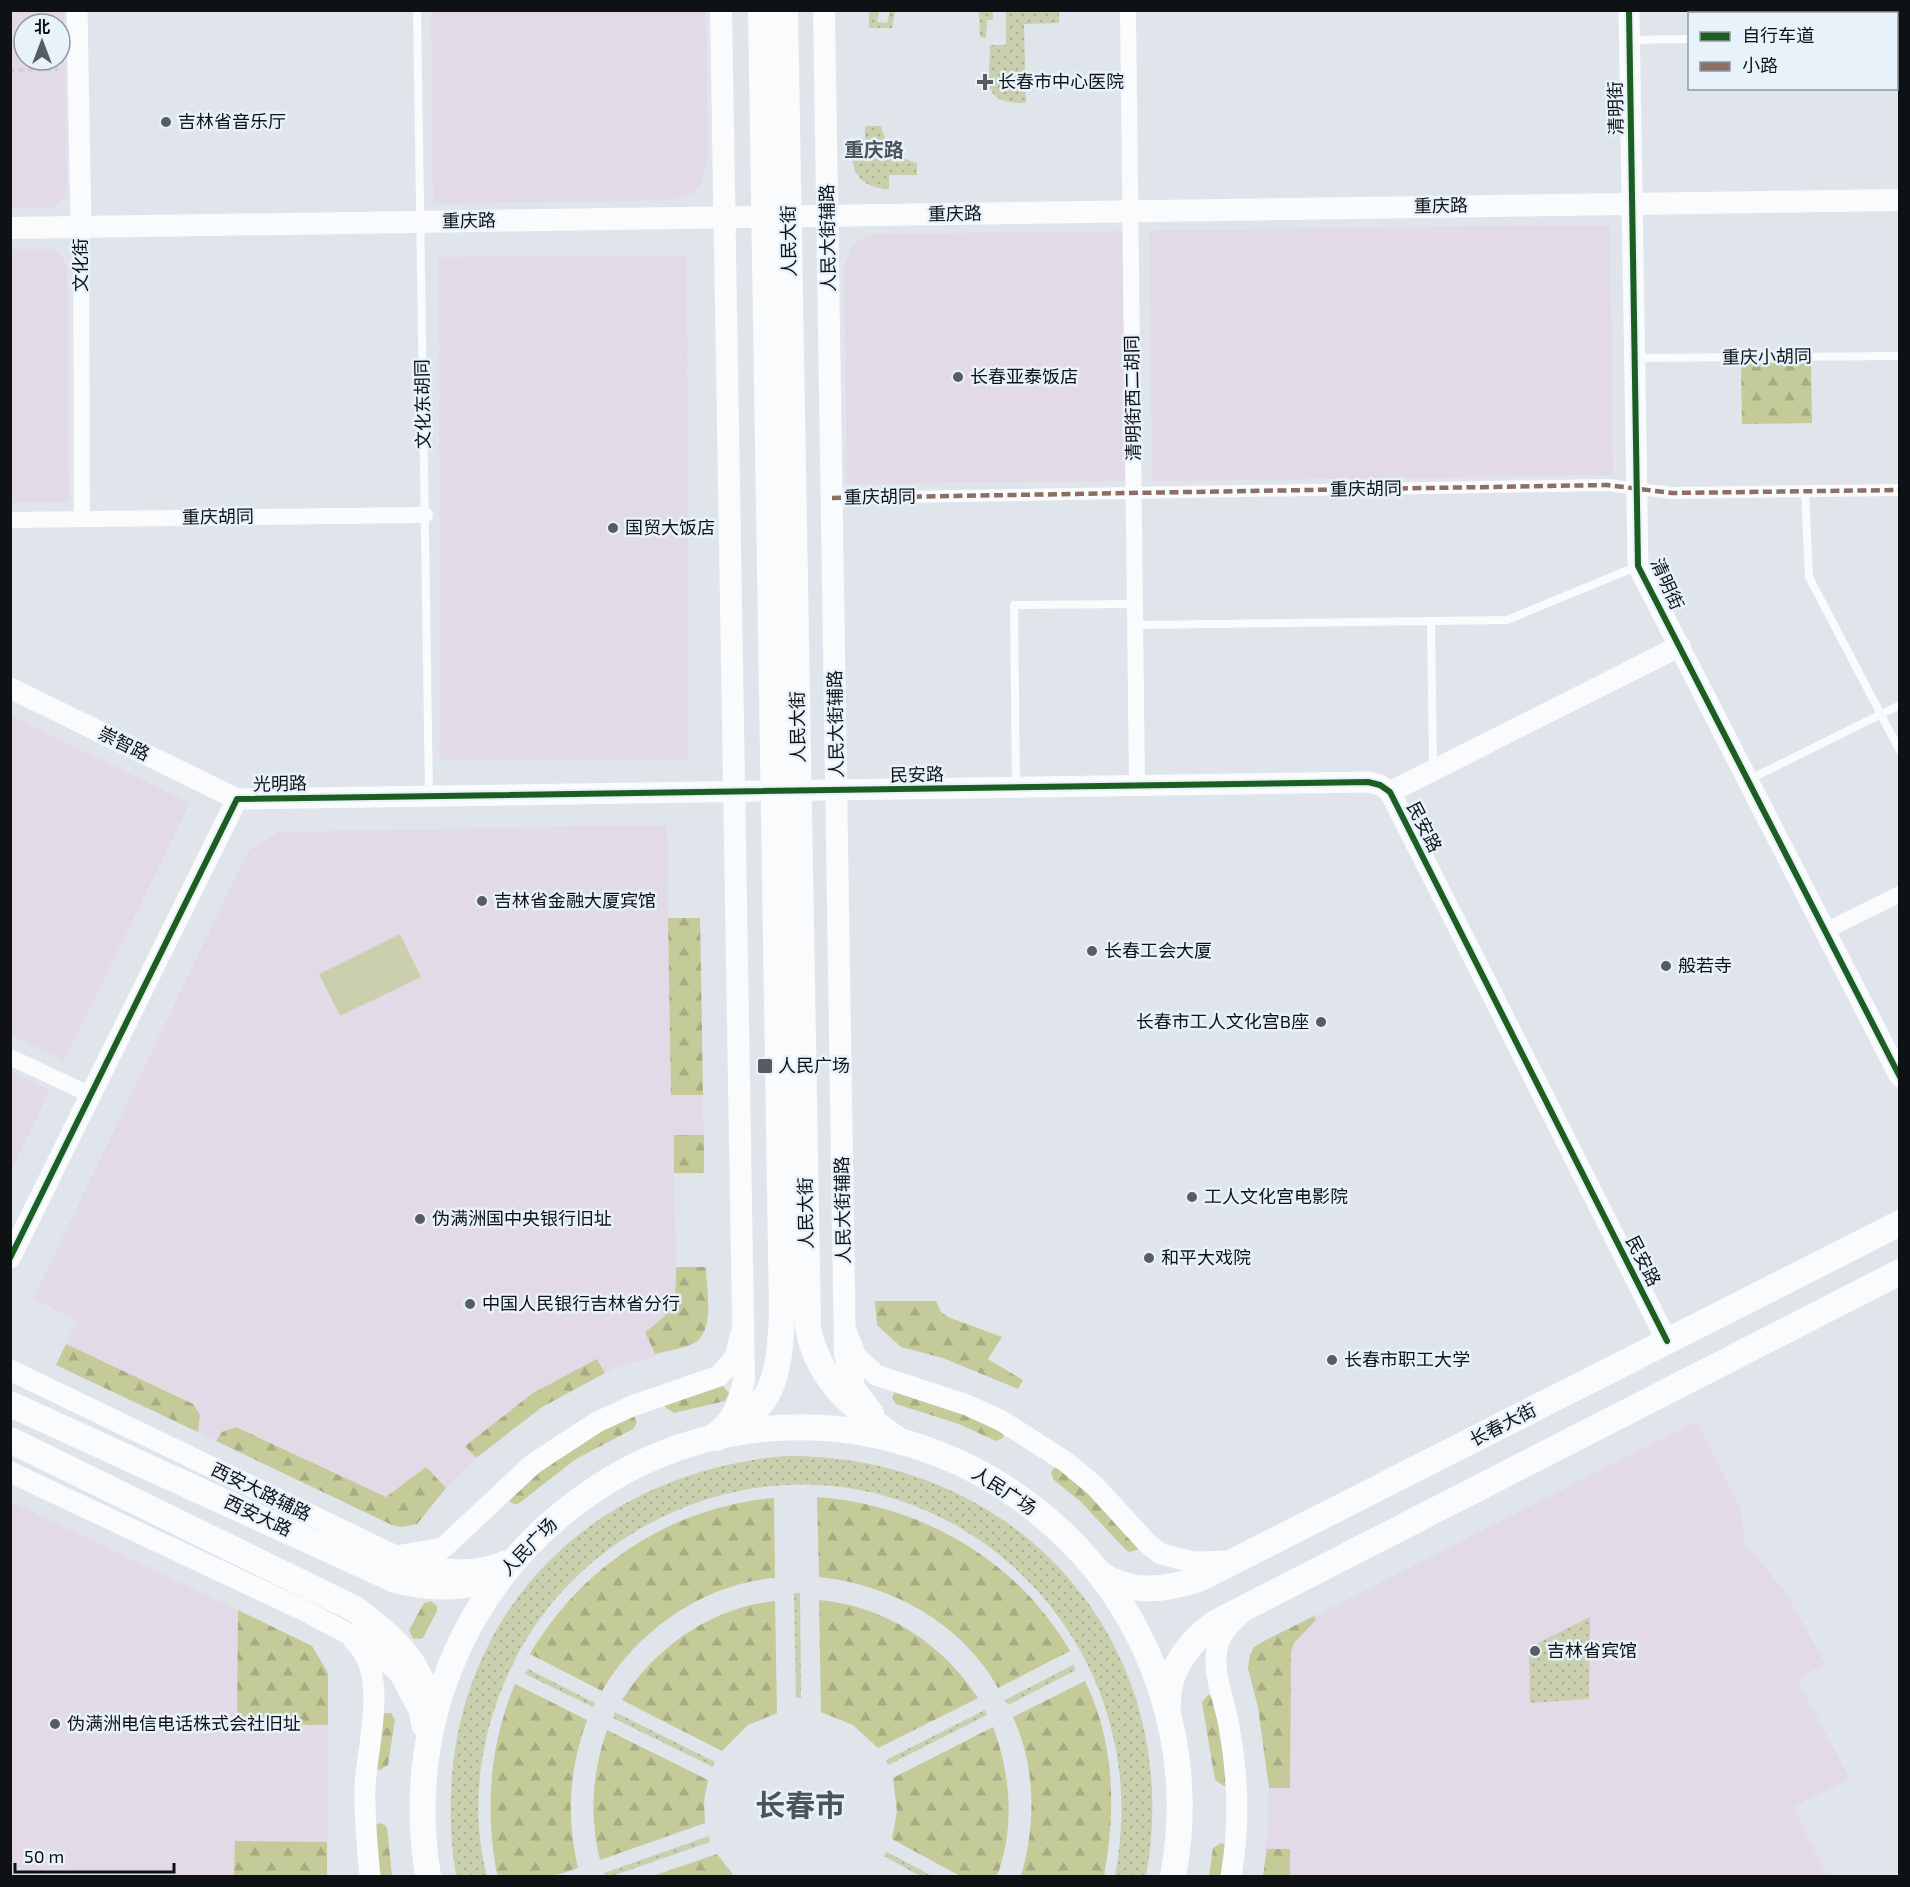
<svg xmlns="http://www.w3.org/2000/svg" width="1910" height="1887" font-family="'Exo 2','Noto Sans SC',sans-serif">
<defs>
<pattern id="grass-dots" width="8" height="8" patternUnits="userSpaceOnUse" patternTransform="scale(1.5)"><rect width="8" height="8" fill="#cacfae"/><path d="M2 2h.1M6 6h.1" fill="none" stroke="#acb195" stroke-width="1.8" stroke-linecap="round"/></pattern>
<pattern id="forest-firs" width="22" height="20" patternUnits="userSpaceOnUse" patternTransform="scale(1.5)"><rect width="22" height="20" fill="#c5ca99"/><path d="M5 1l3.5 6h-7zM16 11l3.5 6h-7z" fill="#a8ac83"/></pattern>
</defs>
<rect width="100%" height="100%" fill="#dfe5ea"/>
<!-- commercial -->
<path fill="#e2dbe7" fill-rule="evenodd" d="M 10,11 L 64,11 L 67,188 L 65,196 L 52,208 L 11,209 ZM 24,24 L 60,24 L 60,60 L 24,60 Z
M 431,11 L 706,11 L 708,161 L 700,185 L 692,193 L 673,200 L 433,204 Z
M 1610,225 L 1613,475 L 1152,481 L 1149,230 Z
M 1122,231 L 1125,481 L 847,484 L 844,265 L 854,245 L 860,239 L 877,234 Z
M 10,249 L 50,249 L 61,255 L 67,266 L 69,502 L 11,503 Z
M 687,256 L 688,760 L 440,760 L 439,257 Z
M 11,716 L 190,803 L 64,1061 L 11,1035 Z
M 667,825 L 668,918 L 700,918 L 704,1173 L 674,1174 L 676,1267 L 706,1267 L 707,1319 L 702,1335 L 695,1343 L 616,1368 L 542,1407 L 476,1458 L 446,1488 L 417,1524 L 401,1527 L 376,1517 L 56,1365 L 77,1320 L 33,1299 L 248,851 L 279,832 Z
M 11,1071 L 50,1090 L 11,1171 Z
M 1697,1421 L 1740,1509 L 1745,1543 L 1787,1594 L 1825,1664 L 1797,1679 L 1850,1779 L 1793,1807 L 1827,1876 L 1263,1876 L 1268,1829 L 1269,1788 L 1258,1707 L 1248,1668 L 1254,1647 Z
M 10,1501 L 312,1646 L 328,1673 L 327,1876 L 11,1876 Z"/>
<!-- grass -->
<path fill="url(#grass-dots)" d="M 869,11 L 879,11 L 877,22 L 887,23 L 890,11 L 895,11 L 892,28 L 869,28 Z
M 979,11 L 993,11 L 993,20 L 987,20 L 986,38 L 980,37 Z
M 1006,11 L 1059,11 L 1059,23 L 1024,24 L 1026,103 C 979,104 990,82 990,45 L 1006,45 Z
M 865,126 L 881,126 C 886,146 897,158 917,163 L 917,175 L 889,175 L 889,189 C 867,189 852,177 852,154 L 865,153 Z
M 784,1456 C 1017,1453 1188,1644 1146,1876 L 1115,1876 C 1168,1602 884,1387 638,1530 C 583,1562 538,1610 511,1668 C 480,1732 469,1808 487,1876 L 456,1876 C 421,1654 560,1477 784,1456 Z
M 794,1593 L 800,1593 L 801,1698 L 796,1698 Z
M 1590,1617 L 1589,1699 L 1530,1703 L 1529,1651 L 1532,1646 Z
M 1073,1665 L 1076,1670 L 1008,1705 L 1005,1700 Z
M 528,1669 L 595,1703 L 593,1707 L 525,1674 Z
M 985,1710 L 987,1715 L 888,1765 L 886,1760 Z
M 615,1712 L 715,1762 L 713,1767 L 613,1718 Z
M 709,1836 L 710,1842 L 612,1876 L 605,1876 L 604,1873 Z
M 886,1852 L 887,1852 L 932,1876 L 920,1876 L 884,1856 Z"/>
<!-- forest -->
<path fill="url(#forest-firs)" d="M 1811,362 L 1812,423 L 1742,424 L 1741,363 Z
M 668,918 L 700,918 L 703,1095 L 671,1095 Z
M 674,1135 L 704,1135 L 704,1173 L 674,1173 Z
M 676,1267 L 706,1267 C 706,1287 715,1327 697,1341 C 687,1349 667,1350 655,1354 L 645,1332 C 675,1310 676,1305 676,1267 Z
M 875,1301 L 936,1301 L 941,1312 L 948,1317 L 1002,1337 L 988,1359 L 1023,1380 L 1018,1389 L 943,1358 L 901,1347 L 877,1325 Z
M 66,1344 L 193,1404 L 200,1415 L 198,1432 L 56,1365 Z
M 597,1359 L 605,1373 L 542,1407 L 476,1458 L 465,1446 L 533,1393 Z
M 722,1385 L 729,1393 L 725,1401 L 674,1413 L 665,1407 L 665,1404 Z
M 895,1391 L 929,1397 L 1004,1433 L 1003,1438 L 996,1441 L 959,1424 L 896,1404 L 892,1398 Z
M 634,1416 L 637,1423 L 633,1429 L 576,1459 L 518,1504 L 514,1504 L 507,1500 L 567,1446 Z
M 236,1427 L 386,1497 L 426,1467 L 446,1488 L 417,1524 L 401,1527 L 392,1525 L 216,1441 L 222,1432 Z
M 1056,1466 L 1063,1466 L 1139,1547 L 1137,1550 L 1129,1552 L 1125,1549 L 1081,1502 L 1053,1479 L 1051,1472 Z
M 817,1497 C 922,1505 1017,1560 1070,1651 L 998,1688 C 962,1623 890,1584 819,1577 Z
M 774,1498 L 775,1578 C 705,1583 637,1630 602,1691 L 530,1654 C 582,1566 671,1507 774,1498 Z
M 819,1600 C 885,1606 942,1643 978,1698 L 878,1748 L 853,1725 L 821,1712 Z
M 431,1601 L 437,1606 L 437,1611 L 423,1638 L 413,1639 L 409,1630 L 424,1603 Z
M 775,1601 L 777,1713 L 748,1725 L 722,1751 L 622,1700 C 655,1647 712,1607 775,1601 Z
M 238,1610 L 312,1646 L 328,1673 L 328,1725 L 237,1724 Z
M 1314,1616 L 1316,1620 L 1294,1643 L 1291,1652 L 1290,1788 L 1269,1788 L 1258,1707 L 1248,1668 L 1250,1655 L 1254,1647 L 1266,1640 Z
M 1085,1681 C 1115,1742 1116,1811 1104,1876 L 1021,1876 C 1036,1825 1036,1767 1013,1717 Z
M 515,1684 L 587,1720 C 569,1769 566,1817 578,1868 L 554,1876 L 498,1876 L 496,1869 C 485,1805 490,1744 515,1684 Z
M 1208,1695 L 1217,1697 L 1228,1783 L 1224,1786 L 1215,1780 L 1202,1702 Z
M 383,1713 L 391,1713 L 395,1720 L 388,1765 L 380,1770 L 376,1769 Z
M 993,1727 C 1011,1775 1015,1828 997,1876 L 960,1876 L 892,1839 L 897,1811 L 893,1778 Z
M 607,1730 L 708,1780 L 704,1801 L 705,1823 L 600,1860 C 589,1816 592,1773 607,1730 Z
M 380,1823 L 387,1827 L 392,1876 L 377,1876 L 374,1825 Z
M 235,1841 L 327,1842 L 327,1876 L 234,1876 Z
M 1221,1843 L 1226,1845 L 1225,1876 L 1209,1876 L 1213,1848 Z
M 1267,1849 L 1290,1849 L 1290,1876 L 1263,1876 Z
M 717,1854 L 734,1876 L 653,1876 Z"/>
<!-- garden -->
<path fill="#cacfae" d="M 400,934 L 421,977 L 340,1016 L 319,974 Z"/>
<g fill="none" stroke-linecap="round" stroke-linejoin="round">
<!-- path -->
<path stroke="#cfd1d1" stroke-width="4" stroke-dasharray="4.5 4.5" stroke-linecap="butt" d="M 10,70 L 58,69"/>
<!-- service -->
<path stroke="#fafbfc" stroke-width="8" d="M 417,10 L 429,797
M 1896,37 L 1900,36
M 1630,40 L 1690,39
M 1635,358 L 1900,356
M 1805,491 L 1809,577 L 1900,751
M 1431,621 L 1433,768
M 1136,625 L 1507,620 L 1638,566
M 1748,780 L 1900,705
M 1016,788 L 1014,605 L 1135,604"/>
<!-- pedestrian -->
<path stroke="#fafbfc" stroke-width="12" d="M 832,498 L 1607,485 L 1672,493 L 1900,490"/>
<!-- minor -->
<path stroke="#fafbfc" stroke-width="16" d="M 1128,10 L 1137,786
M 81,227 L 82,519
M 10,520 L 425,515
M 1825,931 L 1900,894
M 10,1057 L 91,1095"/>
<!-- tertiary -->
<path stroke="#fafbfc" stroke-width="21" d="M 77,10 L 81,227
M 1629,10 L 1638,566 L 1900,1077
M 10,688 L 237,799
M 1390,792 L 1680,646
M 10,1258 L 237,799 L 1368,782 L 1380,785 L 1390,792 L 1667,1341
M 846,1331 L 856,1356 L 876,1375 L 967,1405 L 1002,1421 L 1066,1462 L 1095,1486 L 1147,1543 L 1161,1554 L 1194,1562 L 1232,1561
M 10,1370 L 406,1561 C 436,1570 476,1575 505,1561
M 10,1472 L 303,1610 L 366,1643 L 399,1673 L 419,1710 L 422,1726
M 402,1555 L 443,1548 L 533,1464 L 597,1422 L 632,1406 L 719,1376 L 735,1357 L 741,1334
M 354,1641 C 389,1672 368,1743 365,1784 C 364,1815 367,1846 370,1876
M 1231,1876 C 1240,1827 1238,1776 1229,1726 C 1225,1701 1212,1675 1217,1649 C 1219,1634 1231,1622 1242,1613"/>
<!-- secondary -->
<path stroke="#fafbfc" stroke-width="22" d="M 824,10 L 845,1355 L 855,1389 L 873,1413
M 10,228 L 1900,200
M 712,1435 C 733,1423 740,1401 744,1379 L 721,10"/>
<!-- primary -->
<path stroke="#fafbfc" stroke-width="26" d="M 785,10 L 808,1327 C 817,1381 858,1412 901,1442
M 10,1404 L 395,1580 C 432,1589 472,1592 505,1568
M 717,1438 C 775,1408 779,1376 782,1315 L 761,10
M 10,1440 L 355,1609 C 395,1639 426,1665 430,1718
M 1099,1573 C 1130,1595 1165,1590 1199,1579 L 1900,1223
M 1168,1704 C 1167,1670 1189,1642 1215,1623 L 1900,1272
M 428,1876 C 379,1574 676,1334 960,1463 C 1030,1496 1091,1551 1130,1619 C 1174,1697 1190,1788 1173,1876"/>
<!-- quiet -->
<path stroke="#8d6e63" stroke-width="4.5" stroke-dasharray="9 4.5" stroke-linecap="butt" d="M 832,498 L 1607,485 L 1672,493 L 1900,490"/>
<defs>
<path id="cycleway" d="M 1629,10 L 1638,566 L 1900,1077
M 10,1258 L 237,799 L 1368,782 L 1380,785 L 1390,792 L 1667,1341"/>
</defs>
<!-- cycleway casing -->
<use href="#cycleway" stroke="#e8f2fb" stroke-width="10"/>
<!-- cycleway -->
<use href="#cycleway" stroke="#1b5e20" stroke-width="6"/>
</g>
<!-- markers -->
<g fill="#575c60" stroke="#e8f2fb" stroke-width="2">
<path d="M982 73h6v6h6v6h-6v6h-6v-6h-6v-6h6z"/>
<circle cx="166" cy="122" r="6"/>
<circle cx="958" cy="377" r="6"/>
<circle cx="613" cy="528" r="6"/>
<circle cx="482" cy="901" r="6"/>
<circle cx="1092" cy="951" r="6"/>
<circle cx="1666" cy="966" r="6"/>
<circle cx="1321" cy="1022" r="6"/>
<rect x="757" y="1058" width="16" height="16" rx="3"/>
<circle cx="1192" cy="1197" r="6"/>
<circle cx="420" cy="1219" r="6"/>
<circle cx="1149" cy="1258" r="6"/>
<circle cx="470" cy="1304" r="6"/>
<circle cx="1332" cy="1360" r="6"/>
<circle cx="1535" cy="1651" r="6"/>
<circle cx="55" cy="1724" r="6"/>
</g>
<g text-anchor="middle" stroke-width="5" stroke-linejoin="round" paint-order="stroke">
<!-- poi labels -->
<g font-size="18" fill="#0e1215" stroke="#e8f2fb" text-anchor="start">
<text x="998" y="88">长春市中心医院</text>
<text x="178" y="128">吉林省音乐厅</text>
<text x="970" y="383">长春亚泰饭店</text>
<text x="625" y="534">国贸大饭店</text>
<text x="494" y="907">吉林省金融大厦宾馆</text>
<text x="1104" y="957">长春工会大厦</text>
<text x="1678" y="972">般若寺</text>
<text x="1309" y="1028" text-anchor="end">长春市工人文化宫B座</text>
<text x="778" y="1072">人民广场</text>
<text x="1204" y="1203">工人文化宫电影院</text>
<text x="432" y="1225">伪满洲国中央银行旧址</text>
<text x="1161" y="1264">和平大戏院</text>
<text x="482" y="1310">中国人民银行吉林省分行</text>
<text x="1344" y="1366">长春市职工大学</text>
<text x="1547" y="1657">吉林省宾馆</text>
<text x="67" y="1730">伪满洲电信电话株式会社旧址</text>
</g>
<!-- street labels -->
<g font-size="18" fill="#0e1215" stroke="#e8f2fb">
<text transform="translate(1616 108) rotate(-91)" y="6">清明街</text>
<text transform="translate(1441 206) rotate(-1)" y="6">重庆路</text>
<text transform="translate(955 214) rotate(-1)" y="6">重庆路</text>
<text transform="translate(469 221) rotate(-1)" y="6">重庆路</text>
<text transform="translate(828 238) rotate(-91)" y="6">人民大街辅路</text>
<text transform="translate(789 241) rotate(-91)" y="6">人民大街</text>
<text transform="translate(81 265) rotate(-90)" y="6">文化街</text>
<text transform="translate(1767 357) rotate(-1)" y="6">重庆小胡同</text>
<text transform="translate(1133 398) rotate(-91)" y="6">清明街西二胡同</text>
<text transform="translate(423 404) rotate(-91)" y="6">文化东胡同</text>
<text transform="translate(1366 489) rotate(-1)" y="6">重庆胡同</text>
<text transform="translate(880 497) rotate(-1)" y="6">重庆胡同</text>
<text transform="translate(218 517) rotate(-1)" y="6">重庆胡同</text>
<text transform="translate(1667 584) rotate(66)" y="6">清明街</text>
<text transform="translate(836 724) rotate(-91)" y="6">人民大街辅路</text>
<text transform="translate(798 727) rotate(-91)" y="6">人民大街</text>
<text transform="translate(124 744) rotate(26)" y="6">崇智路</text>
<text transform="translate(917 775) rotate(-1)" y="6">民安路</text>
<text transform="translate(280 784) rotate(-1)" y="6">光明路</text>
<text transform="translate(1424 827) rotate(63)" y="6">民安路</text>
<text transform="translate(843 1210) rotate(-91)" y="6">人民大街辅路</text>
<text transform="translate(806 1213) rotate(-91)" y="6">人民大街</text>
<text transform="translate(1643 1261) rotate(63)" y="6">民安路</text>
<text transform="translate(1503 1425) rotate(-27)" y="6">长春大街</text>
<text transform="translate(1004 1491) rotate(33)" y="6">人民广场</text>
<text transform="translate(261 1492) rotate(26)" y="6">西安大路辅路</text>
<text transform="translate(258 1516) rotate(25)" y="6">西安大路</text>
<text transform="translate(529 1547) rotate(-46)" y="6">人民广场</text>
</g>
<!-- neighbourhood labels -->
<g font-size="20" font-weight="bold" fill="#4b545c" stroke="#e8f2fb">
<text x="874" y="157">重庆路</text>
</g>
<!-- town labels -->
<g font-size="30" font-weight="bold" fill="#4b545c" stroke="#e8f2fb">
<text x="800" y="1816">长春市</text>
</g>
</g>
<!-- border -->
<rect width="1910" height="1887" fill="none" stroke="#0e1215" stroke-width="24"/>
<!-- legend -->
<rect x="1688" y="12" width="210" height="78" fill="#e8f2fb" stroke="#91989f" stroke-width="1.5"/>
<rect x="1700" y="32" width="30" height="9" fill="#1b5e20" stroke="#91989f" stroke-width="1.5"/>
<text x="1742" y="42" font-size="18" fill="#0e1215">自行车道</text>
<rect x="1700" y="62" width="30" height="9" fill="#8d6e63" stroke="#91989f" stroke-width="1.5"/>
<text x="1742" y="72" font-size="18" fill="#0e1215">小路</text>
<!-- north arrow -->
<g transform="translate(42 42)"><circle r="28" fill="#e8f2fb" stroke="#91989f" stroke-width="1.5"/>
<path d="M0-4.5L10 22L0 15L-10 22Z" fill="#575c60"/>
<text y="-9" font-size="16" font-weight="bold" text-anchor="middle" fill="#0e1215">北</text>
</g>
<!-- scale -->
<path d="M15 1863v9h159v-9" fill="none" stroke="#0e1215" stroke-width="3"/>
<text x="24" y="1863" font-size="18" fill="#0e1215" stroke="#e8f2fb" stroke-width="4.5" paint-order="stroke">50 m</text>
</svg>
